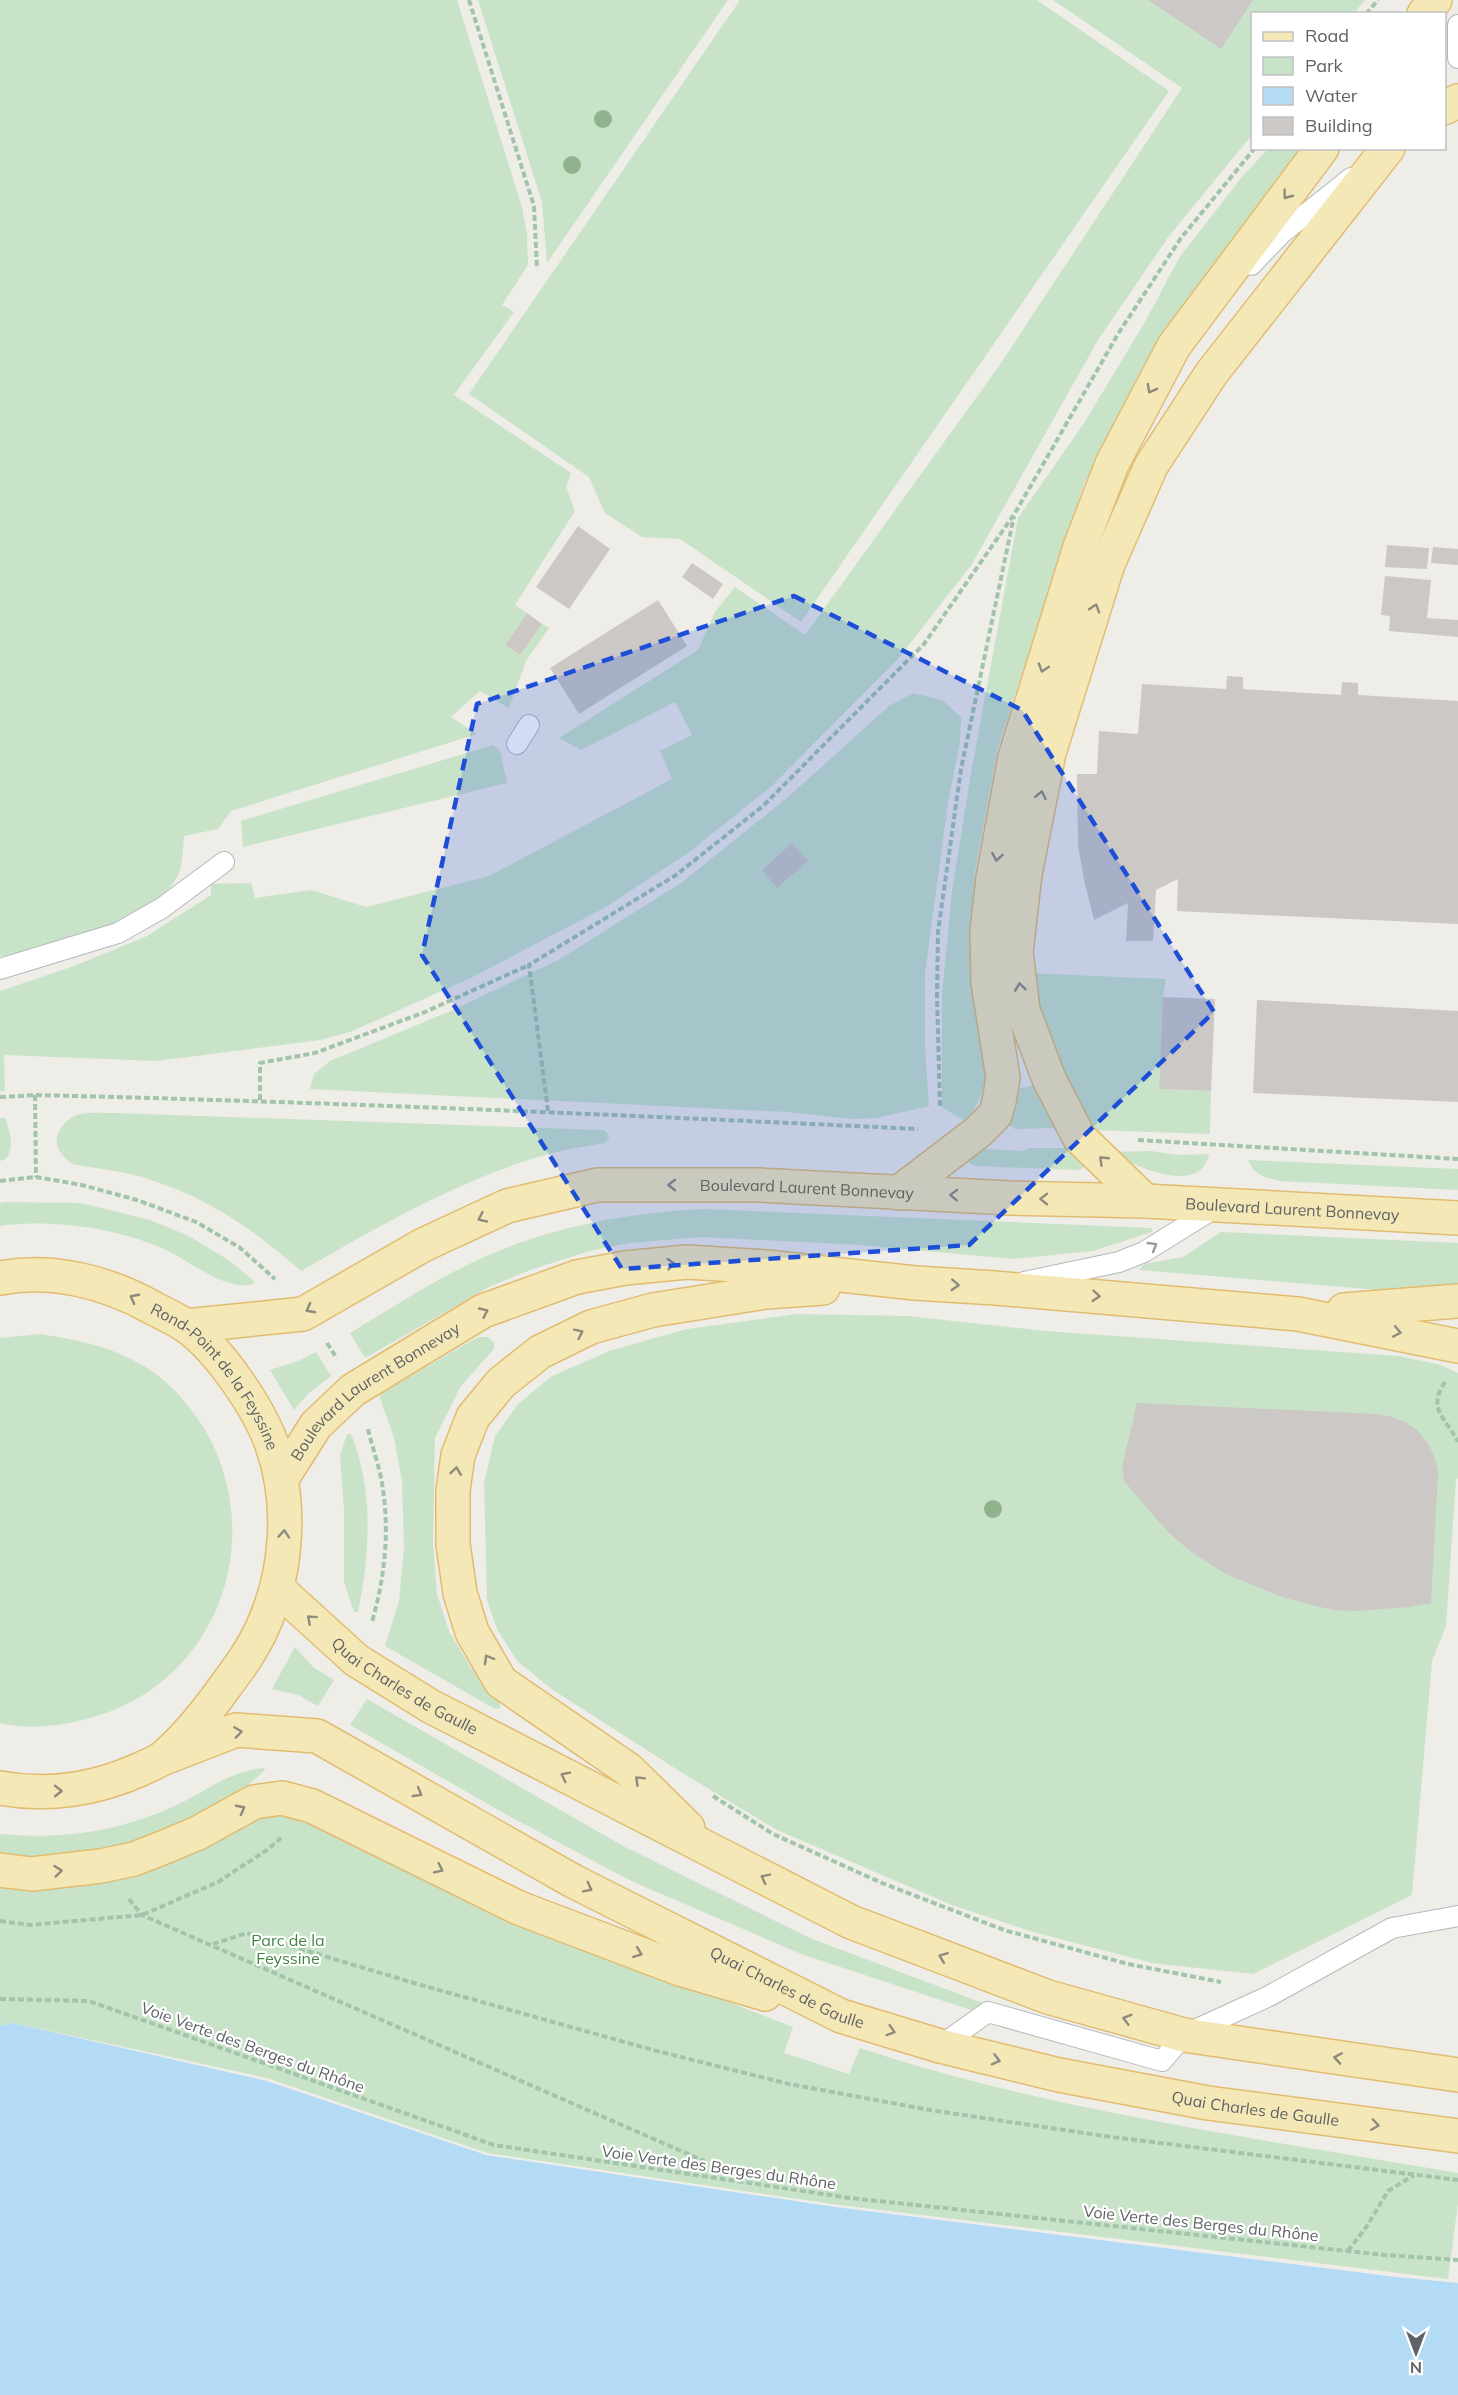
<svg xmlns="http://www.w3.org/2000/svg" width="1458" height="2395" font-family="Mulish,sans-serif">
<rect width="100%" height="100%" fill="#efede8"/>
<!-- green -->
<path fill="#c9e3c8" d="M 0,0 L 457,0 L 522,207 L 527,235 L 528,265 L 502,305 L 514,312 L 454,395 L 571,473 L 566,487 L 575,511 L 515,605 L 527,613 L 505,645 L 520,655 L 542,624 L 549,628 L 526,661 L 509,708 L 480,691 L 451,717 L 477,734 L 231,811 L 218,829 L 184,836 C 183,847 183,862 179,873 C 160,918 62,942 18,957 L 0,956 Z
M 478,0 L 728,0 L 547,263 L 542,202 Z
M 740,0 L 1037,0 L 1169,91 L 801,622 L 680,539 L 642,537 L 605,513 L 589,477 L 469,394 Z
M 1053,0 L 1365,0 L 1354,13 L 1252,14 L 1252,135 L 1169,236 L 1098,340 L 972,564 L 898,659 L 773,785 L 688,853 L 606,907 L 471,978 L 350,1032 L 320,1040 L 156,1061 L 4,1055 L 5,1091 L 0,1091 L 0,991 L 74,966 L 147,936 L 211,895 L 211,884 L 251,883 L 255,898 L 311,890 L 366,907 L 489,876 L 672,779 L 660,751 L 692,735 L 675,702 L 581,750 L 559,738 L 698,650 L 715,612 L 735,587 L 805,635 L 999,366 L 1182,88 Z
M 1268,149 L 1303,149 L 1138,380 L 1084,484 L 998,747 L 975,871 L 971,946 L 987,1068 L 984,1088 L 975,1108 L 965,1121 L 942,1107 L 942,995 L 952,891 L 971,773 L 1018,518 L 1084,423 L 1145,322 L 1179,258 L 1241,178 Z
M 913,693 L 942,700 L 961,717 L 960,742 L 948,803 L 925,973 L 925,1048 L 929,1106 L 877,1118 L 852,1119 L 787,1112 L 310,1089 L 314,1074 L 330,1061 L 453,1010 L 560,959 L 681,883 L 788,797 L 889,706 Z
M 493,745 L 500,750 L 507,783 L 243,847 L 241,821 Z
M 1028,973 L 1166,979 L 1163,997 L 1159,1089 L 1211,1091 L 1210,1134 L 1090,1130 L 1056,1063 Z
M 1037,1085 L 1056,1128 L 1015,1129 L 1009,1125 L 1016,1108 L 1020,1088 Z
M 115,1113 L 604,1130 L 608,1134 L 609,1139 L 604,1143 C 583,1147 561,1150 541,1156 C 455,1182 378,1227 301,1271 C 254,1230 209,1198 148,1179 C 124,1171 97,1169 72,1164 C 66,1159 59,1153 57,1145 C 55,1131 68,1116 81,1114 C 92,1112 104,1113 115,1113 Z
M 0,1118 L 5,1118 C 10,1133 15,1145 6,1159 L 0,1161 Z
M 1029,1148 L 1074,1148 L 1084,1162 L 1084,1167 L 1080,1170 L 974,1166 L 969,1163 L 969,1157 L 983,1149 L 1023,1151 Z
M 1151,1151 L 1177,1155 L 1209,1154 C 1201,1197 1133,1166 1111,1152 Z
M 1248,1160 L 1458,1169 L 1458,1190 L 1279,1181 C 1265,1177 1253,1175 1248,1160 Z
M 6,1202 L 81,1203 L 150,1220 L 189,1236 L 230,1261 L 253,1280 L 254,1284 C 226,1292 190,1261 166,1250 C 153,1244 137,1238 123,1235 C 90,1225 34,1220 0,1226 L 0,1203 Z
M 704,1209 L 1152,1228 L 1152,1232 L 1093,1251 L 1013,1259 L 860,1245 L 702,1237 L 630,1243 L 593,1250 L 533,1269 L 491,1286 L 365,1358 L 350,1333 C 389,1310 428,1284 469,1264 C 544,1228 622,1213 704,1209 Z
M 1221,1232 L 1458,1243 L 1458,1288 L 1403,1292 L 1139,1270 L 1144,1264 L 1183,1257 Z
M 797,1314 L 908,1316 L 1045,1331 L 1399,1356 L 1441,1365 L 1458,1373 L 1458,1478 L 1456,1480 L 1446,1626 L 1432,1661 L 1412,1895 L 1253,1974 L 1152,1963 L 1033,1932 L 952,1905 L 777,1830 L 684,1774 L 553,1690 L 517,1661 L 497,1629 L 487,1600 L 484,1483 L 495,1436 L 518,1404 L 552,1376 L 612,1350 L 687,1329 Z
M 40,1334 C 77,1340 111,1346 144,1366 C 173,1383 200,1417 214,1447 C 264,1558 208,1687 90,1718 C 60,1726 30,1730 0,1723 L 0,1338 Z
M 478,1337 L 488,1337 L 494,1342 L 494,1349 L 461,1386 L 435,1438 L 433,1543 L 437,1594 L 449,1631 L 471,1668 L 500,1704 L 500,1708 L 495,1709 L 385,1646 L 399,1601 L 404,1547 L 402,1481 L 394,1438 L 379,1395 Z
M 316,1352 L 331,1376 L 309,1393 L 294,1410 L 270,1370 L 298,1361 Z
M 347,1434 L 351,1434 C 374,1490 370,1554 358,1612 L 354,1612 L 344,1582 L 344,1509 L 340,1456 Z
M 295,1647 L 313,1667 L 334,1680 L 318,1706 L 298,1695 L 272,1689 Z
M 367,1699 L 623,1846 L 810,1938 L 983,2003 L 983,2010 L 977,2012 L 801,1954 L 631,1881 L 507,1815 L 350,1725 Z
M 265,1768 L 264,1771 L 244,1789 L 165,1836 L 64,1860 L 0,1859 L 0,1834 C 66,1840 125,1831 185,1801 C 212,1787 233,1770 265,1768 Z
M 272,1813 L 296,1813 L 526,1924 L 793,2027 L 784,2053 L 849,2074 L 860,2048 C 1053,2112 1258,2138 1458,2173 L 1458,2203 L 1448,2279 L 839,2205 L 487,2153 L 267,2078 L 13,2023 L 0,2026 L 0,1883 Z"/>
<!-- water -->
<path fill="#b3dbf5" d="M 13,2023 L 267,2081 L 486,2155 L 835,2207 L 1396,2277 L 1458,2283 L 1458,2395 L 0,2395 L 0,2026 Z"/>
<!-- building -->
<path fill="#cbc8c5" d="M 1148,0 L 1253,0 L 1221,49 Z
M 578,526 L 610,549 L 569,609 L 536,587 Z
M 1387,545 L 1429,548 L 1427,569 L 1385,567 Z
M 1433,547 L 1458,549 L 1458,565 L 1431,563 Z
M 692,563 L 723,584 L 713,599 L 682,577 Z
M 1385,576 L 1431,580 L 1427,618 L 1458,620 L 1458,637 L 1389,631 L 1390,616 L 1381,615 Z
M 658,600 L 687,646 L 579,714 L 550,668 Z
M 527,613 L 542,624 L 520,655 L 505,645 Z
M 1227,676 L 1243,677 L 1243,689 L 1341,695 L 1342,682 L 1358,683 L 1358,695 L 1458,701 L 1458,924 L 1177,911 L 1178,879 L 1156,890 L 1153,941 L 1126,941 L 1128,903 L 1094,920 L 1084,880 L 1078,845 L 1077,774 L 1097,774 L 1099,731 L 1138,734 L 1142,684 L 1226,689 Z
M 792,843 L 808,861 L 777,888 L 762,870 Z
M 1163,997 L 1215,999 L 1211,1091 L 1159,1089 Z
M 1257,1000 L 1458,1011 L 1458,1102 L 1253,1093 Z
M 1137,1403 L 1377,1414 L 1389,1416 L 1405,1422 L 1417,1430 L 1428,1444 L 1434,1455 L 1438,1472 L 1431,1603 L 1409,1607 L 1357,1611 L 1334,1610 L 1311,1605 L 1279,1596 L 1226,1574 L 1191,1552 L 1168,1532 L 1124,1481 L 1122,1467 Z"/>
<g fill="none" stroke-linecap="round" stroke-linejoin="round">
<defs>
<path id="service" d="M 1458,25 L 1458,58
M 1251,265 L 1282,233 L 1351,178
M 517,744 L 529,725
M 0,969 L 118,933 L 162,908 L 224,862
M 1024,1282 L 1119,1262 L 1144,1252 L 1218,1206
M 940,2046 L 988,2012 L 1162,2061 L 1184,2035 L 1269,1996 L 1392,1928 L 1458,1916"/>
<g id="primary">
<path d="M 1424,14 L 1435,0"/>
<path d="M 1444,108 L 1458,101"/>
<path d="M 898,1193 L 978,1132 L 995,1115 L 999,1102 L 1003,1078 L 988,982 L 987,932 L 993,878 L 1015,757 L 1080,547 L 1112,464 L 1174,346 L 1322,148"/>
<path d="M 1145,1201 L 1079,1137 L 1049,1079 L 1023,1010 L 1016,952 L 1025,874 L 1049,753 L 1108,564 L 1151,466 L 1211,374 L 1388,148"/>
<path id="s1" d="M 0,1278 C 52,1268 107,1282 153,1308 C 163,1313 175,1319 185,1325 C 205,1339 223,1361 237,1381 C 251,1401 264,1422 272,1445 C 292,1502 288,1571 263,1626 C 253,1649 239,1668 224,1688 C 207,1712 188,1736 165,1756 C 159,1762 149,1765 141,1769 C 97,1789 48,1797 0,1788"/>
<path d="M 1344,1310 L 1458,1301"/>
<path id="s2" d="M 186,1326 L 303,1314 L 423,1245 L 507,1206 L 597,1185 L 759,1185 L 1010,1198 L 1145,1201 L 1458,1218"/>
<path id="s3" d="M 281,1480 L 316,1425 L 353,1390 L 483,1311 L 577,1277 L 625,1268 L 687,1262 L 767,1267 L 915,1283 L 995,1288 L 1298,1314 L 1458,1346"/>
<path id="s4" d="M 277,1588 L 356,1660 L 430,1706 L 851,1922 L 1048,1997 L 1184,2035 L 1458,2075"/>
<path id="s5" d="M 164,1758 L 236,1730 L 317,1736 L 573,1881 L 841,2016 L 940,2046 L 1059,2075 L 1208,2103 L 1458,2136"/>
<path d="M 688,1828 L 629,1770 L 501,1682 L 472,1632 L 460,1593 L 453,1544 L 453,1490 L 458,1455 L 473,1417 L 501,1383 L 540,1352 L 591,1327 L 653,1310 L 766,1292 L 823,1288"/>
<path d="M 0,1870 L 32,1874 L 101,1866 L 134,1859 L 162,1848 L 198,1833 L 254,1802 L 282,1798 L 312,1806 L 519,1908 L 680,1969 L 765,1994"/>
</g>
</defs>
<!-- service casing -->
<use href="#service" stroke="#b5b8bb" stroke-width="22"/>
<!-- primary casing -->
<use href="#primary" stroke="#e1bc70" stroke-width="36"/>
<!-- path -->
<path stroke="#a2c4aa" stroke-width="4" stroke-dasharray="6 3" stroke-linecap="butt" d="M 469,0 L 534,206 L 537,269
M 1366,14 L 1378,0
M 35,1095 L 36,1177
M 0,1097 L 35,1095 C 330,1102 624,1115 918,1129
M 260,1100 L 260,1063 L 315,1053 L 425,1012 L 529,965
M 940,1106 L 937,996 L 938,932 L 961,769 L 1014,516
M 548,1111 L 529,965 L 676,875 L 763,806 L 924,644 L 1015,513 L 1118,334 L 1181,238 L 1255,148
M 1138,1140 L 1458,1159
M 0,1181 L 36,1177 L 82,1185 L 137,1200 L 196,1222 L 239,1247 L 275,1279
M 327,1343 L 336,1357
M 1445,1382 C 1426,1409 1447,1419 1458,1442
M 368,1429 C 372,1447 379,1465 382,1483 C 390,1531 385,1576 372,1622
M 713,1796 L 773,1834 L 882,1883 L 1004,1930 L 1128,1964 L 1221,1982
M 129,1899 L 142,1915 L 704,2161 L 706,2178
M 0,1921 L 30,1925 L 142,1915 L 218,1882 L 267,1850 L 281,1838
M 213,1944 L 247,1933 L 414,1983 L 653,2050 L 789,2084 L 930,2110 L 1104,2136 L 1458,2180
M 0,1999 L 89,2001 L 494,2145 L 850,2198 L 1385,2255 L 1458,2260
M 1348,2251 L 1367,2226 L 1388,2191 L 1414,2175"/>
<!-- service -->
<use href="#service" stroke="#fff" stroke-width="20"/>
<!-- primary -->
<use href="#primary" stroke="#f5e8b7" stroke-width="33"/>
</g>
<!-- trees -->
<g fill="#90b38d">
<circle cx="603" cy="119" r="9"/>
<circle cx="572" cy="165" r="9"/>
<circle cx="993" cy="1509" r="9"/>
</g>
<!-- one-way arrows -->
<defs><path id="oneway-chevron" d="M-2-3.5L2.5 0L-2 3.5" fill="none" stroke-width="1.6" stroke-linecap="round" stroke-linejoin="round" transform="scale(1.5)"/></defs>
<g stroke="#8c8b7e">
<use href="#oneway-chevron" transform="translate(1287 195) rotate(127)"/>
<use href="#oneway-chevron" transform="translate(1151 389) rotate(118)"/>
<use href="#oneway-chevron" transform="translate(1095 608) rotate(-72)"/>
<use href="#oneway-chevron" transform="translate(1043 668) rotate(107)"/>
<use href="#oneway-chevron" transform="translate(1041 795) rotate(-79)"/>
<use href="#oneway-chevron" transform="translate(997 857) rotate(100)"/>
<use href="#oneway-chevron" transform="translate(1020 987) rotate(-97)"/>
<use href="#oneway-chevron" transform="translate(1103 1160) rotate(-136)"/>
<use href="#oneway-chevron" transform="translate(672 1185) rotate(180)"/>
<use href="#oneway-chevron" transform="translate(954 1195) rotate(-178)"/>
<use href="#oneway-chevron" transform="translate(1044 1199) rotate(-179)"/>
<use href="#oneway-chevron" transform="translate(482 1218) rotate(155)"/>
<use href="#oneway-chevron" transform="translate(671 1264) rotate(-5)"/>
<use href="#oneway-chevron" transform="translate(955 1285) rotate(3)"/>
<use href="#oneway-chevron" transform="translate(1096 1296) rotate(5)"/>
<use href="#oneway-chevron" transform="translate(134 1298) rotate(-152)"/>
<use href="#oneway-chevron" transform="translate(310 1309) rotate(152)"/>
<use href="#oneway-chevron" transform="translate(484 1312) rotate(-25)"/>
<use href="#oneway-chevron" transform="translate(1397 1332) rotate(11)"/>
<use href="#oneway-chevron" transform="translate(579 1333) rotate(-26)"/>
<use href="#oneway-chevron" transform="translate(456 1471) rotate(-82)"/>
<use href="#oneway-chevron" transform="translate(284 1534) rotate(-86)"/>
<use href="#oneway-chevron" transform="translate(311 1619) rotate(-138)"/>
<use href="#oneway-chevron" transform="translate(488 1659) rotate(-120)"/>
<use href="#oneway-chevron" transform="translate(238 1732) rotate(-8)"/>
<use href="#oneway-chevron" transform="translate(565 1776) rotate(-153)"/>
<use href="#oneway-chevron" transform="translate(639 1780) rotate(-135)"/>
<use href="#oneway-chevron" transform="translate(58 1791)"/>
<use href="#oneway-chevron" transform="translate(418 1793) rotate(30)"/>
<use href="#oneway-chevron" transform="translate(241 1809) rotate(-28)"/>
<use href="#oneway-chevron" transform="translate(439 1869) rotate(26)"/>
<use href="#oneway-chevron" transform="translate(58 1871) rotate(-6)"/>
<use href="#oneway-chevron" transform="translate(765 1878) rotate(-153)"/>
<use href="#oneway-chevron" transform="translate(588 1888) rotate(27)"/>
<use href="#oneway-chevron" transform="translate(638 1953) rotate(21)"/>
<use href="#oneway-chevron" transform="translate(943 1957) rotate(-159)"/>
<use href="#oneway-chevron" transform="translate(1127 2019) rotate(-164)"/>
<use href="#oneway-chevron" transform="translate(891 2031) rotate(17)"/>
<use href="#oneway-chevron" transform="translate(1338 2058) rotate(-171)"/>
<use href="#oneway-chevron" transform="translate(996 2060) rotate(14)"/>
<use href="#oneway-chevron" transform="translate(1375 2125) rotate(8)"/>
</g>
<use stroke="#979a9c" href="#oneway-chevron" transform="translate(1153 1246) rotate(-31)"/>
<!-- marked area -->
<path fill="#1d4ed8" fill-opacity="0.2" stroke="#1d4ed8" stroke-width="4.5" stroke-dasharray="12 8" stroke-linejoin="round" d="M 794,596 L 1022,710 L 1214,1012 L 969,1245 L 622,1269 L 422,955 L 477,704 Z"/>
<g text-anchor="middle" stroke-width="4.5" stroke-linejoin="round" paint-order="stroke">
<!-- street labels -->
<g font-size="16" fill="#5f6366" stroke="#fff">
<text dy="6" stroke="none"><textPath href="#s2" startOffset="651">Boulevard Laurent Bonnevay</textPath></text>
<text dy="6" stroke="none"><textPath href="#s2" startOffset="1137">Boulevard Laurent Bonnevay</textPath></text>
<text dy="6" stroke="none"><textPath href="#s1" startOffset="254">Rond-Point de la Feyssine</textPath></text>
<text dy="6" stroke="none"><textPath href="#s3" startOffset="132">Boulevard Laurent Bonnevay</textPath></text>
<text dy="6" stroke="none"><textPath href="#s4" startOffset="162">Quai Charles de Gaulle</textPath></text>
<text dy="6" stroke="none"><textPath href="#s5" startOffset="692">Quai Charles de Gaulle</textPath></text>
<text transform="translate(253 2047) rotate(20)" y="6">Voie Verte des Berges du Rhône</text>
<text dy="6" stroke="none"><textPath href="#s5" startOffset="1178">Quai Charles de Gaulle</textPath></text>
<text transform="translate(719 2167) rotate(8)" y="6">Voie Verte des Berges du Rhône</text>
<text transform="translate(1201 2223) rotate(6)" y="6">Voie Verte des Berges du Rhône</text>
</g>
<!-- park labels -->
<g font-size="16" fill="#428342" stroke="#fff">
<text x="288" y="1946">Parc de la<tspan x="288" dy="18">Feyssine</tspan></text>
</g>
</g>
<!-- legend -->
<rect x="1251" y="12" width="195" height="138" fill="#ffffff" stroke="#bfc1c2" stroke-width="1.5"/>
<rect x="1263" y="32" width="30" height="9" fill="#f5e8b7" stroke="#bfc1c2" stroke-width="1.5"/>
<text x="1305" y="42" font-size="18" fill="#5f6366">Road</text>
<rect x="1263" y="57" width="30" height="18" fill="#c9e3c8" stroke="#bfc1c2" stroke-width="1.5"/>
<text x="1305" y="72" font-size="18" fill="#5f6366">Park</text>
<rect x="1263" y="87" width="30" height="18" fill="#b3dbf5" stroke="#bfc1c2" stroke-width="1.5"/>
<text x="1305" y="102" font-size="18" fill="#5f6366">Water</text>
<rect x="1263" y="117" width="30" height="18" fill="#cbc8c5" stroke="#bfc1c2" stroke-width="1.5"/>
<text x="1305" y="132" font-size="18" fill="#5f6366">Building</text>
<!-- north arrow -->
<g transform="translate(1416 2353) rotate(180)" stroke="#ffffff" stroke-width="4.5" paint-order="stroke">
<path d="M0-4.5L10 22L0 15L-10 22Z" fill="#5f6366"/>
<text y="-9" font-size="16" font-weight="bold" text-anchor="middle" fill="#5f6366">N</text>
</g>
</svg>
